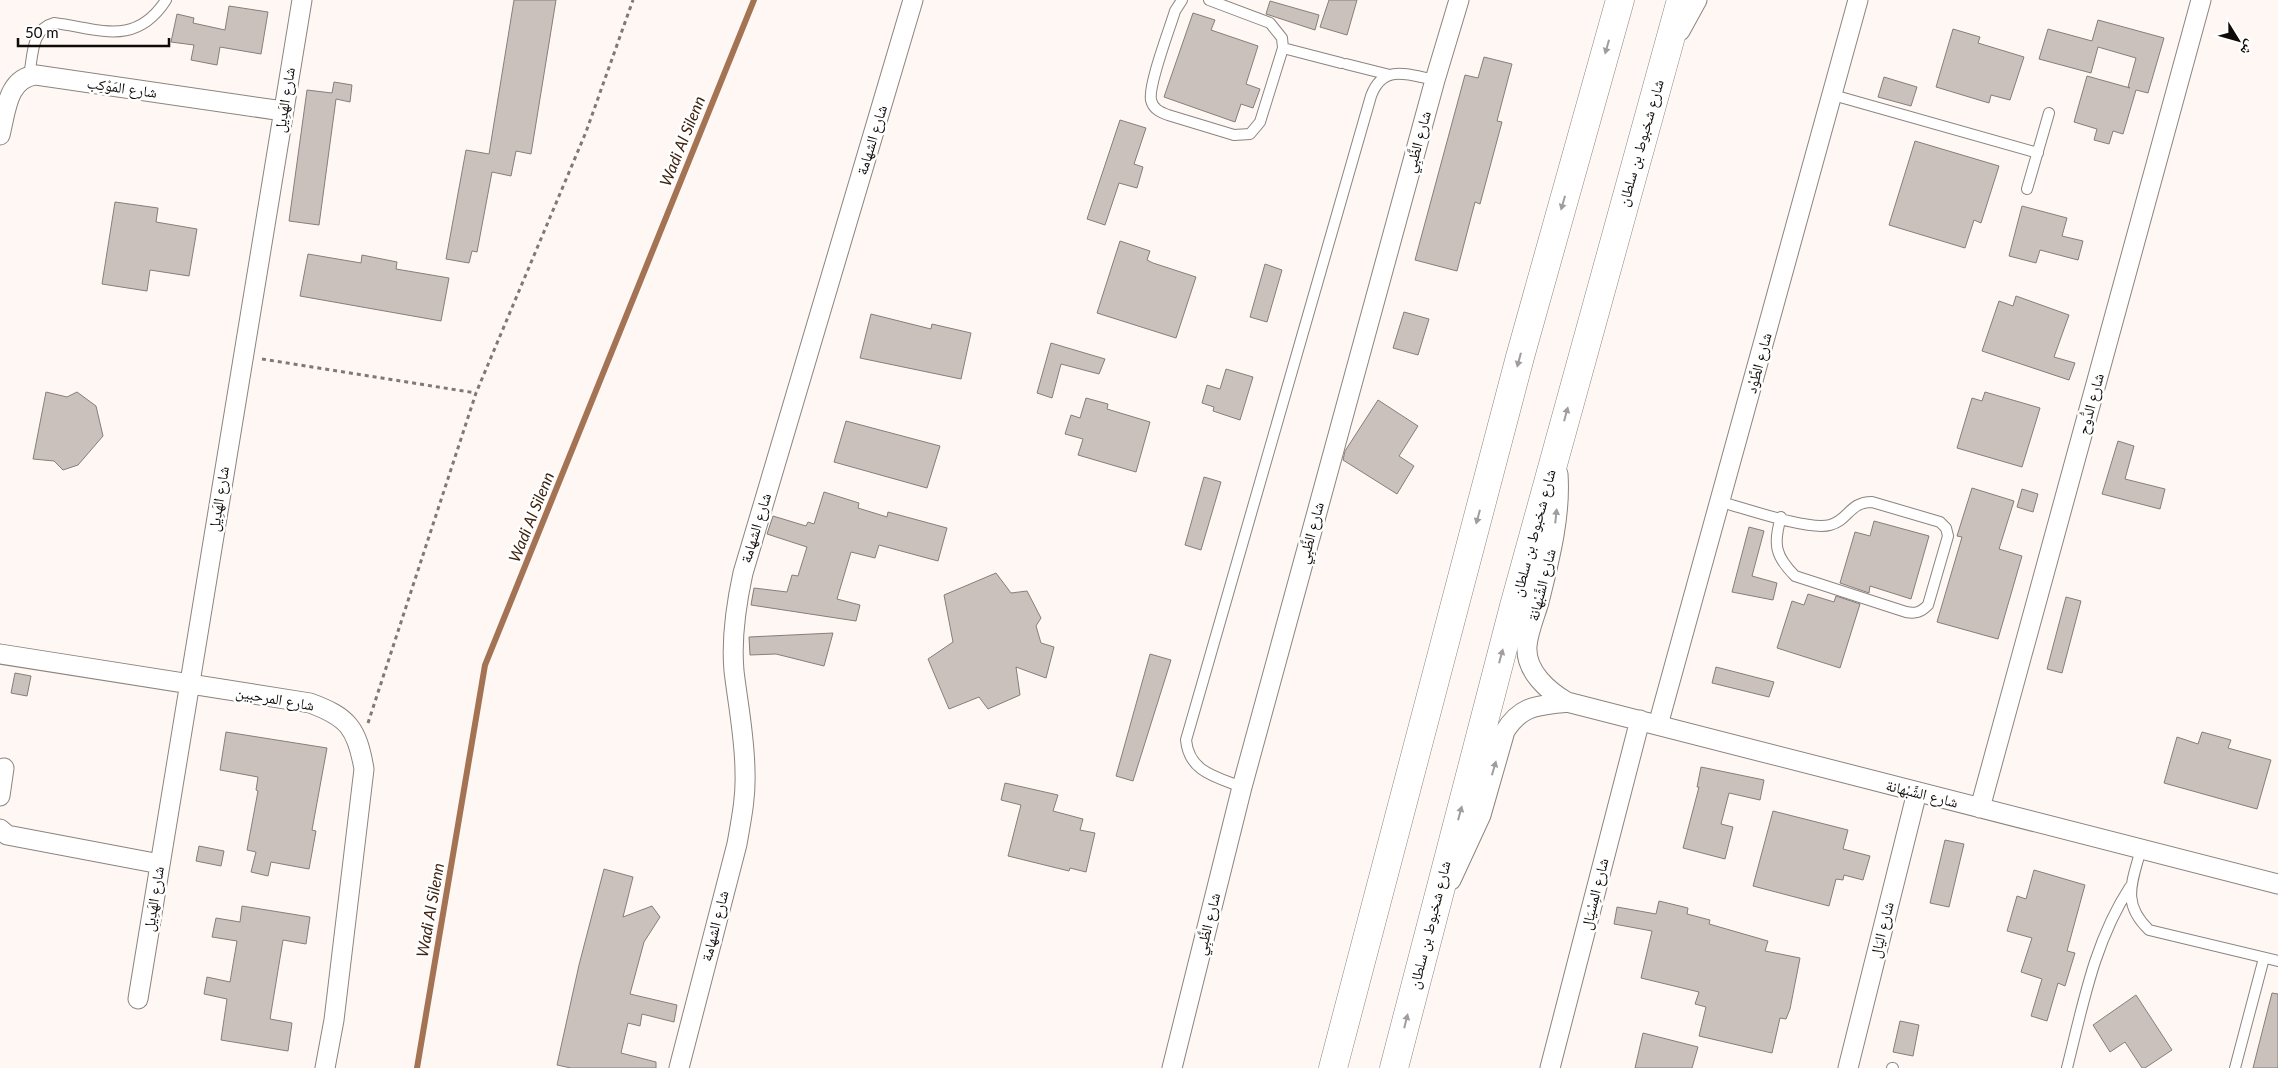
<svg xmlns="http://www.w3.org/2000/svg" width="2278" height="1068" font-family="Lato,'Noto Naskh Arabic',sans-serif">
<rect width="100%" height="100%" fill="#fff7f3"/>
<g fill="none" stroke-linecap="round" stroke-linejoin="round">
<!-- stream -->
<path stroke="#a37354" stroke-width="6" d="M 417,1068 L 485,665 L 754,0"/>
</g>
<!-- building -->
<path fill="#cac1bc" stroke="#867e79" d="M 514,0 L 556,0 L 531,154 L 516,151 L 511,176 L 492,172 L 477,252 L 472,251 L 469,263 L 446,259 L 466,150 L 489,154 Z
M 1329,0 L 1357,0 L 1347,35 L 1320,27 Z
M 1270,1 L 1319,15 L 1315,30 L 1266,14 Z
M 229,6 L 268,12 L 261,54 L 220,47 L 217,65 L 191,60 L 194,45 L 171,42 L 177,14 L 194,18 L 193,23 L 225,30 Z
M 1193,13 L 1215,20 L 1211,30 L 1258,46 L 1246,84 L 1260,89 L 1253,108 L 1241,104 L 1235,122 L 1164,97 Z
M 2098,20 L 2164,38 L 2148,93 L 2136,90 L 2123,134 L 2113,131 L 2109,144 L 2094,140 L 2097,129 L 2074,122 L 2087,76 L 2130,88 L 2128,87 L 2136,58 L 2098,47 L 2091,73 L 2039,59 L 2048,29 L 2092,41 Z
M 1953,29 L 1980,37 L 1978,43 L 2024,57 L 2010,100 L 1991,95 L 1989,103 L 1936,87 Z
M 1484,57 L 1512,64 L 1497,121 L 1502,122 L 1480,204 L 1475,202 L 1457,271 L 1415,260 L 1465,75 L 1478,78 Z
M 1884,77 L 1917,87 L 1911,106 L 1878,97 Z
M 334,82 L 352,85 L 350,102 L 336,99 L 319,225 L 289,221 L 307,90 L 332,93 Z
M 1120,120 L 1146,128 L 1134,164 L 1143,167 L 1137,188 L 1119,183 L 1105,225 L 1087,219 Z
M 1915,141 L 1999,166 L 1981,223 L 1974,220 L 1965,248 L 1889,225 Z
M 115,202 L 158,208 L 156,222 L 197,229 L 189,276 L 150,270 L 147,291 L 102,284 Z
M 2022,206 L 2067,218 L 2062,236 L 2083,241 L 2078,260 L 2040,250 L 2036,263 L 2009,256 Z
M 1120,241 L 1150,251 L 1147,260 L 1153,263 L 1196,277 L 1176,338 L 1097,313 Z
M 308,254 L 361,263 L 362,255 L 397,262 L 396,269 L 449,278 L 441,321 L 300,296 Z
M 1265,264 L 1282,270 L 1267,322 L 1250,317 Z
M 2016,296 L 2069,315 L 2054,357 L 2075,363 L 2069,380 L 1982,351 L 1999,301 L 2013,306 Z
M 1404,312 L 1429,319 L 1418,355 L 1393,348 Z
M 871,314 L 931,329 L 932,324 L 971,333 L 961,379 L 860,358 Z
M 1051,343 L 1105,359 L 1099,374 L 1061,364 L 1052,398 L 1037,393 Z
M 1226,369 L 1253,377 L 1240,420 L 1213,411 L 1214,407 L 1202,403 L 1207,385 L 1220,389 Z
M 46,392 L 67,397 L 77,392 L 96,406 L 103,436 L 78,465 L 63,470 L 54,461 L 33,459 Z
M 1985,392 L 2040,408 L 2022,467 L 1957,448 L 1972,398 L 1982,401 Z
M 1086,398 L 1108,404 L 1107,409 L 1150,422 L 1136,472 L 1078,455 L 1083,439 L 1065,434 L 1071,415 L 1080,418 Z
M 1378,400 L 1418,426 L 1399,456 L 1414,466 L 1397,494 L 1343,460 L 1345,451 Z
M 846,421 L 940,446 L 927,488 L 834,462 Z
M 2118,441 L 2134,446 L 2125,479 L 2165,489 L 2160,509 L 2102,494 Z
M 1204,477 L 1221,482 L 1201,550 L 1185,545 Z
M 1972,488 L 2014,501 L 1999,549 L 2022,556 L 1998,639 L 1937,622 L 1962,537 L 1957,536 Z
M 2022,489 L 2038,494 L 2033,512 L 2017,507 Z
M 824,492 L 859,503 L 858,508 L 887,517 L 888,512 L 947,528 L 938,561 L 879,545 L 875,558 L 851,552 L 837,599 L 860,605 L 856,621 L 751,605 L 754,588 L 787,592 L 792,575 L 798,576 L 807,547 L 767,534 L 773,516 L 806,526 L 808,522 L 814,524 Z
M 1874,521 L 1929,536 L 1911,599 L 1870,586 L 1869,593 L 1840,583 L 1855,532 L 1870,536 Z
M 1749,527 L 1764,531 L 1752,576 L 1777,583 L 1773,600 L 1732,592 Z
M 996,573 L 1011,593 L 1027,591 L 1041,618 L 1036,626 L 1041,643 L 1054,647 L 1046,678 L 1016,667 L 1020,695 L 988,709 L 979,697 L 949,709 L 928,659 L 953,642 L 944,595 Z
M 1808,594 L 1834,602 L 1836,596 L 1860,604 L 1840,668 L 1777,648 L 1792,601 L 1804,605 Z
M 2066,597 L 2081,601 L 2062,673 L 2047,669 Z
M 833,633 L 824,666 L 776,654 L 750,655 L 749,637 Z
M 1150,654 L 1171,660 L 1133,781 L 1116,776 Z
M 1716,667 L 1774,682 L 1769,697 L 1712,683 Z
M 15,673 L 31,676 L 27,696 L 11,693 Z
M 226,732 L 327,748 L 312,830 L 316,831 L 309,869 L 271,862 L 268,876 L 251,872 L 256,852 L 247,850 L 258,791 L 256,790 L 258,777 L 220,770 Z
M 2202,732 L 2231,740 L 2228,748 L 2271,760 L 2257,809 L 2164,783 L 2177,737 L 2198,744 Z
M 1701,767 L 1764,780 L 1760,800 L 1729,793 L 1721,824 L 1733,827 L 1725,859 L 1683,848 L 1699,787 L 1697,787 Z
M 1005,783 L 1058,795 L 1053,811 L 1083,819 L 1080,830 L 1095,833 L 1086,872 L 1070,868 L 1069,871 L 1008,856 L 1021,805 L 1001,800 Z
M 1773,811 L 1848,830 L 1843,849 L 1870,856 L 1863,880 L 1844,875 L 1843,880 L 1836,879 L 1829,906 L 1753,886 Z
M 1945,840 L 1964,844 L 1949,907 L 1930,903 Z
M 199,846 L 224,851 L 221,866 L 196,861 Z
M 604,869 L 633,877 L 623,917 L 652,906 L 660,917 L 644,942 L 630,994 L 677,1005 L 674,1022 L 642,1014 L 640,1026 L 628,1023 L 621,1053 L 656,1062 L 656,1068 L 571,1068 L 557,1065 L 579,965 Z
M 2034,870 L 2085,885 L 2067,951 L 2075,953 L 2065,986 L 2058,983 L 2047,1021 L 2031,1016 L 2042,979 L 2021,972 L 2032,938 L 2007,931 L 2017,896 L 2026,899 Z
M 1659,901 L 1688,908 L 1687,914 L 1710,920 L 1709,924 L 1768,941 L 1765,951 L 1800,958 L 1790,1009 L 1786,1019 L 1780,1018 L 1772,1053 L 1699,1036 L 1706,1007 L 1695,1004 L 1699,992 L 1641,978 L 1652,931 L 1614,924 L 1617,907 L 1656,914 Z
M 242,906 L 310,917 L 306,944 L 283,940 L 270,1019 L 292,1023 L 288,1051 L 221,1040 L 227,999 L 204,994 L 207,977 L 230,982 L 237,941 L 212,937 L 216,918 L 240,922 Z
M 2272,993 L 2278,994 L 2278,1068 L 2253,1068 Z
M 2136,995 L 2172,1050 L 2145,1068 L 2142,1068 L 2125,1042 L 2110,1052 L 2093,1025 Z
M 1900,1021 L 1919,1025 L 1913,1056 L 1893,1052 Z
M 1643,1033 L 1698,1047 L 1692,1068 L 1635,1068 Z"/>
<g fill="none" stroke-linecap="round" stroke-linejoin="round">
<defs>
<path id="lane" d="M 1182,0 L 1175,11 C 1170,28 1148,85 1151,100 C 1153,109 1160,112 1168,115 L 1234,135 L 1250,134 L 1260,122 L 1283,48 L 1282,38 L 1270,23 L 1209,0
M 1283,48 L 1341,63
M 1346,64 L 1390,75
M 29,76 C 33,56 31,29 54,23 C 98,28 135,48 166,0
M 1833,95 L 2038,153
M 2027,189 L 2049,113
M 1721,502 C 1744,508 1809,531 1830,525 C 1849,520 1849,502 1872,502 L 1940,522 L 1946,528 L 1948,536 L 1928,605 C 1921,612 1916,614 1906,612 L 1795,576 C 1775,556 1773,544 1781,517
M 1242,787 C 1216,777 1189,772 1186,740 L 1371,96 C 1383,63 1408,75 1435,80
M 2141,849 C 2132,883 2121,903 2149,930 L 2278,961
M 1892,1068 L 1893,1068
M 2067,1068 C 2083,1005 2094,942 2130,887
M 2235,1068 L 2264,958"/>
<path id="street" d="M 1680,31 L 1697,0
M 0,135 C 6,112 7,78 36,75 L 283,111
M 1558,474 C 1561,517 1549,561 1539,602 C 1535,616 1528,632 1527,646 C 1525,671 1548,691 1567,702 L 2278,884
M 0,654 L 310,703 C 348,717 357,728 364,769 L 334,1020 L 325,1068
M 1658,725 L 1858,0
M 0,796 L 4,768
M 1980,808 L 2201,0
M 0,829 L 7,835 L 160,864
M 1451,880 L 1481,815 L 1505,731 C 1522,704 1539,706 1567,702
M 138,999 L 302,0
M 679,1068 L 737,844 C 741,821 746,797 745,773 C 745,738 738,705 734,671 C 731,638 736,605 743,573 L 913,0
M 1172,1068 L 1242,787 L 1435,80 L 1459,0
M 1550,1068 L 1640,720
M 1848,1068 L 1917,792"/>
<path id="primary" d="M 1333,1068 L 1520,357 L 1620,0
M 1394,1068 L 1514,606 L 1681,0"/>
</defs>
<!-- lane casing -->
<use href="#lane" stroke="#8c847f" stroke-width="12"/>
<!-- street casing -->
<use href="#street" stroke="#8c847f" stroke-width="21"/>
<!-- primary casing -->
<use href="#primary" stroke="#8c847f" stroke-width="29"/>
<!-- path -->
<path stroke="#7e7976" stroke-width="3" stroke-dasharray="4 4" stroke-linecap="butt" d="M 262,359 L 476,393
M 368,723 L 476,393 L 586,132 L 633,0"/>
<!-- lane -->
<use href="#lane" stroke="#fff" stroke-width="10"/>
<!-- street -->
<use href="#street" stroke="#fff" stroke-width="19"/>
<!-- primary -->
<use href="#primary" stroke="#fff" stroke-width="28"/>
</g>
<!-- one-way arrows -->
<defs><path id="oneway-solid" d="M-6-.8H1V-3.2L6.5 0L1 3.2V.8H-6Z" transform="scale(1.25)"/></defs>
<g fill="#9f9d9d">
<use href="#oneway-solid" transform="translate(1607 47) rotate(106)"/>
<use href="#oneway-solid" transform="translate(1563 203) rotate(106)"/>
<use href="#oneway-solid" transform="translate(1519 360) rotate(105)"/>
<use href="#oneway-solid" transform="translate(1566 414) rotate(-75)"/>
<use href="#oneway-solid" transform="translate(1556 516) rotate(-84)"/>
<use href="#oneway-solid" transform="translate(1478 517) rotate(105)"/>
<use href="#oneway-solid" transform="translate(1501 656) rotate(-75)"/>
<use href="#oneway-solid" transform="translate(1494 768) rotate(-74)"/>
<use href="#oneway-solid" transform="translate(1460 813) rotate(-75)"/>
<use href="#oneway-solid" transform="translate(1406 1021) rotate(-76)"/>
</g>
<g text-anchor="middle" stroke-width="5" stroke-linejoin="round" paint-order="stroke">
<!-- street labels -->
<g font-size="15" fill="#0e0b09" stroke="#fff">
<text transform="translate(122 88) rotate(8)" y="5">شارع المَوْكِب</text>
<text transform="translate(285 100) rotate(-81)" y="5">شارع الهَدِيل</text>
<text transform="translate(872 140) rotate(-73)" y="5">شارع الشهامة</text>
<text transform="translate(1418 142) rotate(-75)" y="5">شارع الظَّبِي</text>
<text transform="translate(1641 143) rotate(-74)" y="5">شارع شخبوط بن سلطان</text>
<text transform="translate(1759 363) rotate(-75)" y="5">شارع الطَّوْد</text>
<text transform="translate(2091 404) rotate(-75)" y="5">شارع الدُّوح</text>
<text transform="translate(219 499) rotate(-81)" y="5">شارع الهَدِيل</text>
<text transform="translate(756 528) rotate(-73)" y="5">شارع الشهامة</text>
<text transform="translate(1311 533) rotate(-75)" y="5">شارع الظَّبِي</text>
<text transform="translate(1534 533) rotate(-75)" y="5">شارع شخبوط بن سلطان</text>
<text transform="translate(1542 585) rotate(-76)" y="5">شارع الشَّبْهانة</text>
<text transform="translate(275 699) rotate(10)" y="5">شارع المرحبين</text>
<text transform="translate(1922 794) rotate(14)" y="5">شارع الشَّبْهانة</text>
<text transform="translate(1595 894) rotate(-76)" y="5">شارع المِسْيَال</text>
<text transform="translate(154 899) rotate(-81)" y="5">شارع الهَدِيل</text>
<text transform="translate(1208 924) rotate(-76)" y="5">شارع الظَّبِي</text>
<text transform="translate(1430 925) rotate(-76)" y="5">شارع شخبوط بن سلطان</text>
<text transform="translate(715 926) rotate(-76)" y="5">شارع الشهامة</text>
<text transform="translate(1882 930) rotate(-76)" y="5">شارع اليَال</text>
</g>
<!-- water labels -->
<g font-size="16" font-style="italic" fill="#3e2310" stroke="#fff">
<text transform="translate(682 141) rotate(-68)" y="6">Wadi Al Silenn</text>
<text transform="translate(531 517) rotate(-68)" y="6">Wadi Al Silenn</text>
<text transform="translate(430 910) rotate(-80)" y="6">Wadi Al Silenn</text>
</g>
</g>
<!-- north arrow -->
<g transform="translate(2238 40) rotate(127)" stroke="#ffffff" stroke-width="4" paint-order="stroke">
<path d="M0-4L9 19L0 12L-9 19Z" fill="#0e0b09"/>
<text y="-8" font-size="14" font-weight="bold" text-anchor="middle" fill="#0e0b09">ش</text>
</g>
<!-- scale -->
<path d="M18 38v8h151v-8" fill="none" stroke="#0e0b09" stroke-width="2.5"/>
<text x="25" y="38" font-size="15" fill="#0e0b09" stroke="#ffffff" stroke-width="4" paint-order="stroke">50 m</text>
</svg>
